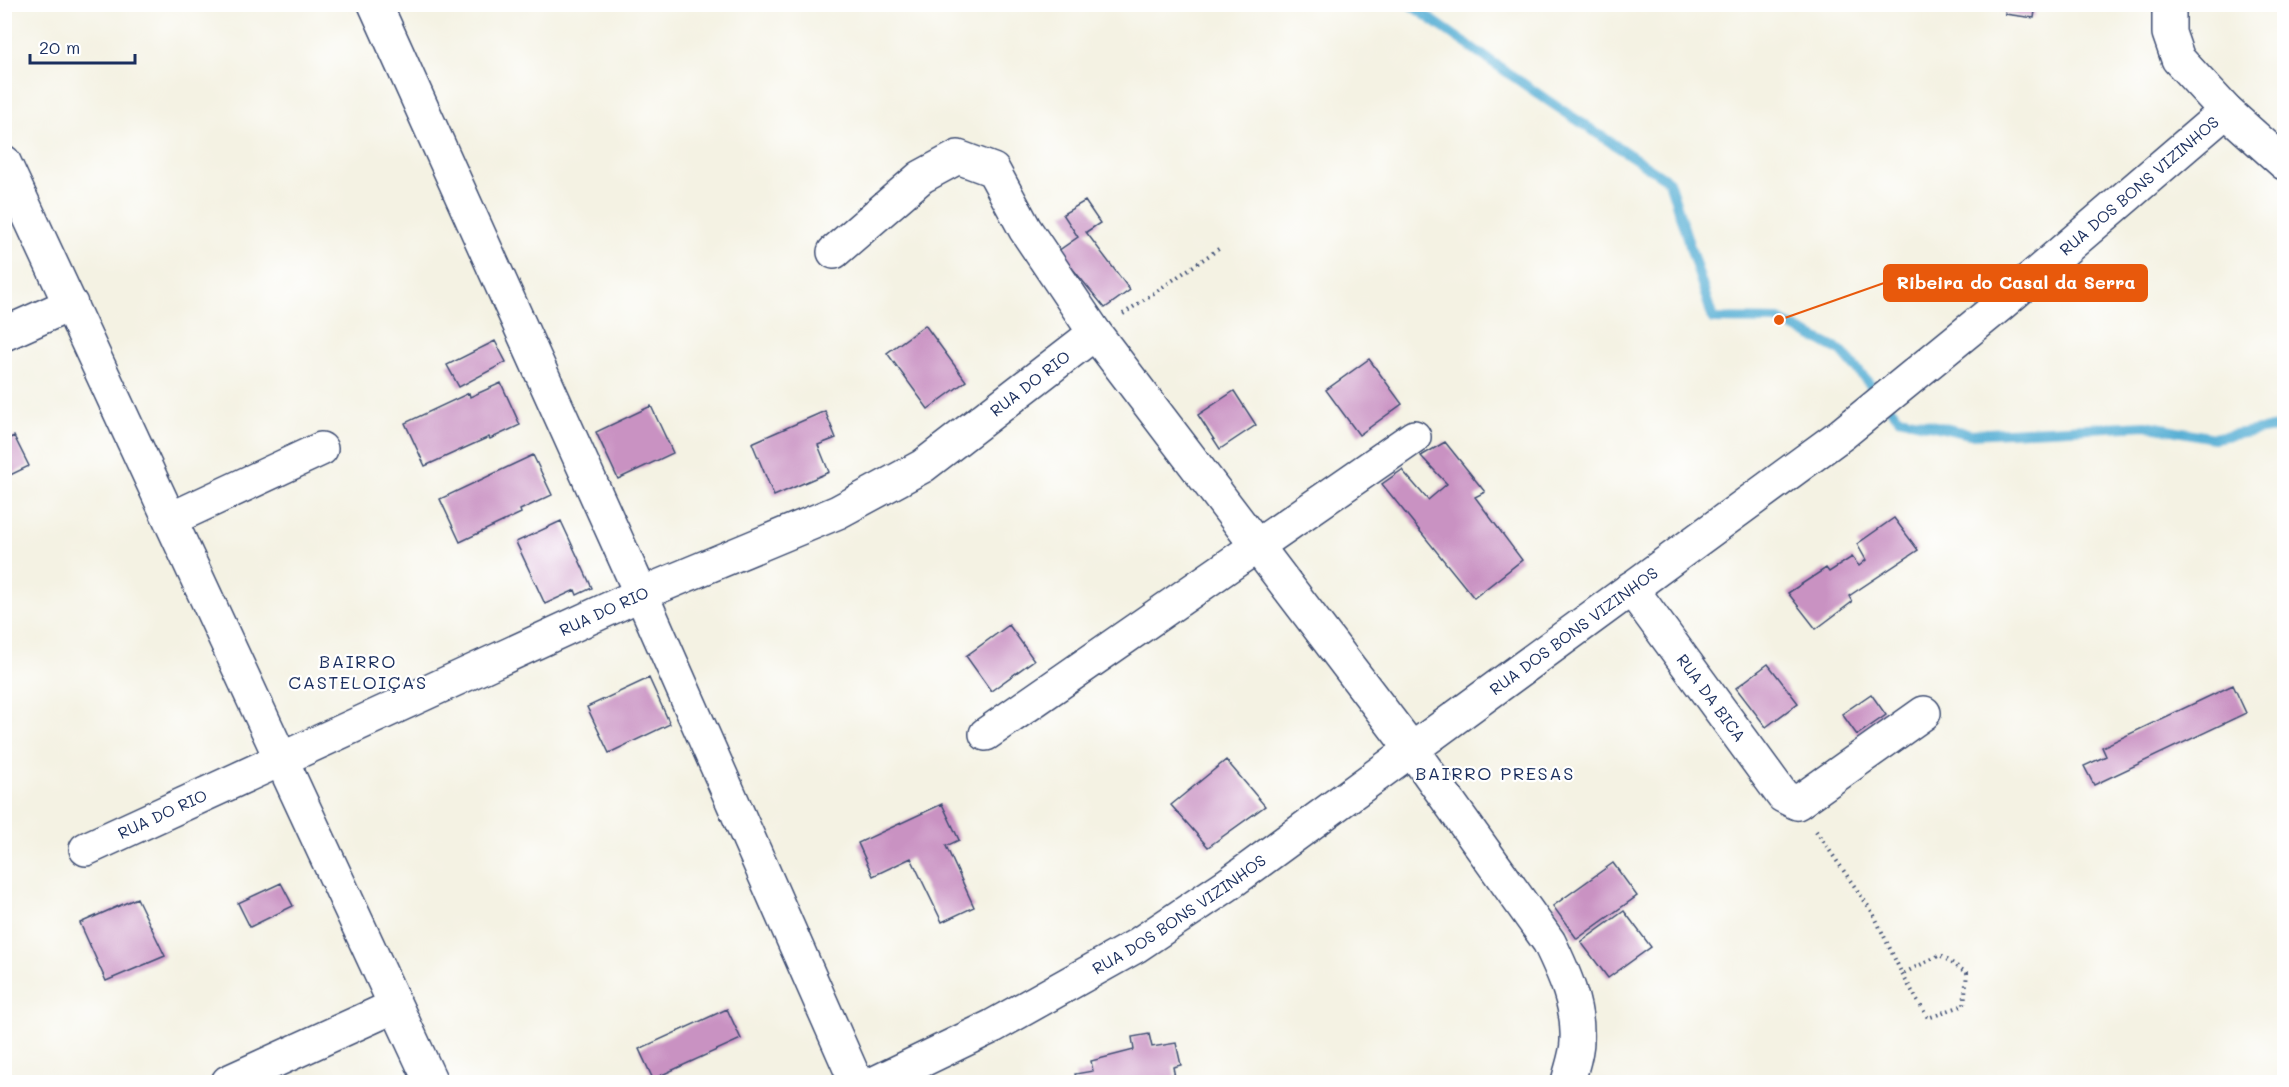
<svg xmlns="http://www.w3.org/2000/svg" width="2289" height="1087" font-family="Mali,sans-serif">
<rect width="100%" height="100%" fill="#fff"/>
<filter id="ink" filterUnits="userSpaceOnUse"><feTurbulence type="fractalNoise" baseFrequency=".0167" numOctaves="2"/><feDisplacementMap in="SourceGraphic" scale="12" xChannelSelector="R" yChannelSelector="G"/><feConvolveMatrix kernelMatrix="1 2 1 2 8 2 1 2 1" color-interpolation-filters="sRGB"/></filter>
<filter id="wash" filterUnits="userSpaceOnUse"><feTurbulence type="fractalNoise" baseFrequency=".008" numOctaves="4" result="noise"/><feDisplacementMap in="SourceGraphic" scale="24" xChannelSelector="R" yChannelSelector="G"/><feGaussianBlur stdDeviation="1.35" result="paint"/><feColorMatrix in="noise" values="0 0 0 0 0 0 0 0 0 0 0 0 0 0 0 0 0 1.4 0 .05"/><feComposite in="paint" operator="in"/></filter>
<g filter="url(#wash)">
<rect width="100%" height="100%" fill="#f4f2e3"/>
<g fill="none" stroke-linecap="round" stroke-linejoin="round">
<!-- stream -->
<path stroke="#57afd4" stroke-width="10" d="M 1409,4 L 1547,100 L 1669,181 L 1713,319 L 1779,320 L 1841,351 L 1899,418 L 1970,434 L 2146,425 L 2213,438 L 2284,426"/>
</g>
<g id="blocks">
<!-- building -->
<path fill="#c992c2" d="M 2006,4 L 2036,4 L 2034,18 L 2005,14 Z
M 1085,201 L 1100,223 L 1086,232 L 1130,290 L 1105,308 L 1058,251 L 1078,237 L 1063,214 Z
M 925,325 L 966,381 L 928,409 L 887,353 Z
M 495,341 L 506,362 L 459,387 L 447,365 Z
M 1369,359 L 1402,404 L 1359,435 L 1326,390 Z
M 501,383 L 520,425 L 490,439 L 489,437 L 425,466 L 405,423 L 469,393 L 470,397 Z
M 1234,391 L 1256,425 L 1220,449 L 1198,415 Z
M 651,406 L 673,453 L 618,479 L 596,432 Z
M 825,411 L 836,438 L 818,445 L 829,472 L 774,496 L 752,443 Z
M 14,436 L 29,466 L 4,478 L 4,441 Z
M 1445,442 L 1485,492 L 1475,497 L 1522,560 L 1474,598 L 1382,484 L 1402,470 L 1428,500 L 1447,484 L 1421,456 Z
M 533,455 L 552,495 L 520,510 L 521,513 L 460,542 L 440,499 Z
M 1894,518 L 1918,550 L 1849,596 L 1852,602 L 1816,629 L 1788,593 L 1826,568 L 1829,572 L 1852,557 L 1859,566 L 1866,560 L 1857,544 Z
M 561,521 L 592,588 L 577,595 L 575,590 L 545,604 L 516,542 Z
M 1009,625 L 1034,660 L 991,691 L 966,656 Z
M 1768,664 L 1798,703 L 1766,727 L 1736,688 Z
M 649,678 L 670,724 L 609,753 L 587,707 Z
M 2233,685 L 2246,713 L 2094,785 L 2084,766 L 2106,756 L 2102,747 Z
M 1871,694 L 1886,715 L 1857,735 L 1842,714 Z
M 1226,760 L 1265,806 L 1208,847 L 1171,805 Z
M 942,804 L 959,840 L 946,846 L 974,907 L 942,922 L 911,858 L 873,876 L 858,843 Z
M 1613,863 L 1637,896 L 1577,939 L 1553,906 Z
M 281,883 L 293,906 L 250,927 L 238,903 Z
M 137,898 L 165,956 L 106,981 L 80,923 Z
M 1624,911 L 1651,947 L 1608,978 L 1581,942 Z
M 727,1009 L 741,1039 L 653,1079 L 639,1049 Z
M 1149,1034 L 1152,1047 L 1176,1043 L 1181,1065 L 1173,1067 L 1176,1082 L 1077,1082 L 1075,1074 L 1093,1071 L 1091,1061 L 1134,1050 L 1132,1037 Z"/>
</g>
</g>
<g filter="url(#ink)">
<use href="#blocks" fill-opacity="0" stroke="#3c4c72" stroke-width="1.5"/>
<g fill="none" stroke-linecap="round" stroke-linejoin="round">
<defs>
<g id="minor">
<path d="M 375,4 L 641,594 L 856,1082"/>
<path d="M 2169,4 L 2169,33 L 2178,59 L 2226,111 L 2284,163"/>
<path d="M 4,162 L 431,1082"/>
<path d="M 834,252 L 921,177 L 958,157 L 993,170 L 1025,229 L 1095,333 L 1412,750 L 1549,942 C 1564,973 1579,1005 1577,1041 C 1577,1054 1571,1069 1568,1082"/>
<path d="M 4,334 L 71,304"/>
<path d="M 171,519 L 321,449"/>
<path id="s1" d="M 1631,588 L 1783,796 L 1797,803 L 1924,713"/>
<path d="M 986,734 L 1414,437"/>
<path id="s2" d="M 86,849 L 641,594 L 838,512 L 923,466 L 1095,333"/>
<path d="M 228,1082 L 395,1006"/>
<path id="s3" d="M 877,1082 L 993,1026 L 1136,946 L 1227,885 L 1842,434 L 2000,305 L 2226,111"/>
</g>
</defs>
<!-- minor casing -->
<use href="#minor" stroke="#3c4c72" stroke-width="36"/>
<!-- path -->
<path stroke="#3c4c72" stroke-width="4" stroke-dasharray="1.5 4.5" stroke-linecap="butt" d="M 1123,314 L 1220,248
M 1816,831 L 1873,913 L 1902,974 L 1928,1018 L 1964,1005 L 1967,973 L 1940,955 L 1902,974"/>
<!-- minor -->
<use href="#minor" stroke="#fff" stroke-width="33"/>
</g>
</g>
<g text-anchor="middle" stroke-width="4.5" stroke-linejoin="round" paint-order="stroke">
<!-- street labels -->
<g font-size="16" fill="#1b2f5e" stroke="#fff">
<text dy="6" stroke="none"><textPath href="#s3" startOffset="1552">RUA DOS BONS VIZINHOS</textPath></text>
<text dy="6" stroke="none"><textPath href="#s2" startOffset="1056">RUA DO RIO</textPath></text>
<text dy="6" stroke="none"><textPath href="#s2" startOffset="570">RUA DO RIO</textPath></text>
<text dy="6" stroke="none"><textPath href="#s3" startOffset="832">RUA DOS BONS VIZINHOS</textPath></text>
<text dy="6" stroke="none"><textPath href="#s1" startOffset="136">RUA DA BICA</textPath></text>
<text dy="6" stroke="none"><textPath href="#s2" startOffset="84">RUA DO RIO</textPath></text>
<text dy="6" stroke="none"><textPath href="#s3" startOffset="346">RUA DOS BONS VIZINHOS</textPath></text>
</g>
<!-- neighbourhood labels -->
<g font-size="18" letter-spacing="1.5" fill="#1b2f5e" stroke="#fff">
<text x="358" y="668">BAIRRO<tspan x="358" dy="21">CASTELOIÇAS</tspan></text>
<text x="1495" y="780">BAIRRO PRESAS</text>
</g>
</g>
<!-- callouts -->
<path fill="none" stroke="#e8590c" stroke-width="2" d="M1779 320L1884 283"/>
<circle fill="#e8590c" stroke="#fff" stroke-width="2" cx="1779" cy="320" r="6"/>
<rect fill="#e8590c" stroke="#e8590c" stroke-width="2" x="1884" y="265" width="263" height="36" rx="6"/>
<g font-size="18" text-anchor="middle" font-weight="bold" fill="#fff">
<text x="2016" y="289">Ribeira do Casal da Serra</text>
</g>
<!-- margin -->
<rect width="2289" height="1087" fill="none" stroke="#fff" stroke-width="24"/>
<!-- scale -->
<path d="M30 54v9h105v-9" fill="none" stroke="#1b2f5e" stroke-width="3"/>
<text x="39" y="54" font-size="18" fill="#1b2f5e" stroke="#ffffff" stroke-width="4.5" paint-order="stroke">20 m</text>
</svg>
